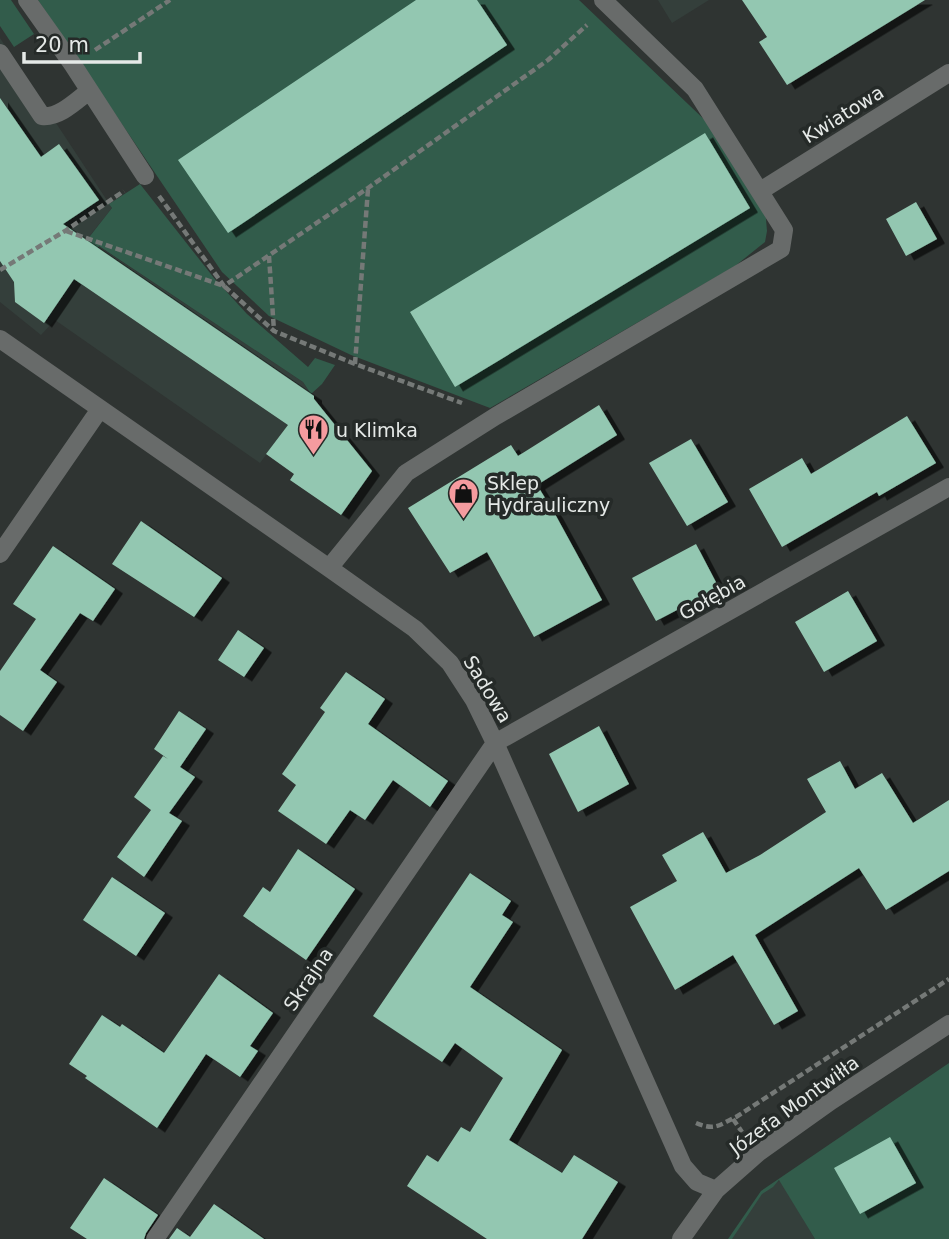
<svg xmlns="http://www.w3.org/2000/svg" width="949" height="1239" font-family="'DejaVu Sans',sans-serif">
<defs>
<filter id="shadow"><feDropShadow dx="8" dy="4.5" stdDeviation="0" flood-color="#0009"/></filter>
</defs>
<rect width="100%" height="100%" fill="#2f3432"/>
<!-- built -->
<path fill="#343f3b" d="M 658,0 L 709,0 L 672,23 Z
M 0,38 L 112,208 L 65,267 L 78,277 L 98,246 L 303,382 L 311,394 L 260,463 L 55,320 L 41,335 L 0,302 Z
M 780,1180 L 815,1239 L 730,1239 L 762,1193 Z"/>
<!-- green -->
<path fill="#325c4b" d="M 0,0 L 11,0 L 34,34 L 14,47 L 0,26 Z
M 38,0 L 579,0 L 710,125 L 765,207 L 767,231 L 765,242 L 735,266 L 490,408 L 351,355 L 269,316 L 222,272 Z
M 140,184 L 214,278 L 247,314 L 308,367 L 315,358 L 335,365 L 322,384 L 311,394 L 303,382 L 99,246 L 77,278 L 65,268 L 112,208 L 109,204 Z
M 949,1063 L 949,1239 L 815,1239 L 779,1180 L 773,1187 L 762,1194 L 732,1239 L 728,1239 L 761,1191 Z"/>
<!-- building -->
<path fill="#93c7b1" filter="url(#shadow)" d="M 416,0 L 477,0 L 507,45 L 228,233 L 178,160 Z
M 742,0 L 925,0 L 787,85 L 759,42 L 767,37 Z
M 0,98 L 41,157 L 59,144 L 99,200 L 63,224 L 314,396 L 314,399 L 372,471 L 341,515 L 290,480 L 294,474 L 266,454 L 288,425 L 74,279 L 44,323 L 15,302 L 14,282 L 0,261 Z
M 705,133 L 750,208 L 455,387 L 410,312 Z
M 916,202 L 937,239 L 906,256 L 886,219 Z
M 599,405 L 617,435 L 537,485 L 555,514 L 602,600 L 534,637 L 487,552 L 450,573 L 408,508 L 511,445 L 518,456 Z
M 907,416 L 936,463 L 879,496 L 877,492 L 782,547 L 749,489 L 802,458 L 811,474 Z
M 691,439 L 728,502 L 687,526 L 649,463 Z
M 141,521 L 222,578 L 194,617 L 112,564 Z
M 696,544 L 719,588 L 656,621 L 632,578 Z
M 53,546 L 115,589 L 93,621 L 80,613 L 40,670 L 57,682 L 23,731 L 0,715 L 0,671 L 36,619 L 13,604 Z
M 848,591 L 877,641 L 824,672 L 795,622 Z
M 238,630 L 264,648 L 244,677 L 218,660 Z
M 346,672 L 385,699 L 368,724 L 448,781 L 430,807 L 393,780 L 365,820 L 350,810 L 326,844 L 278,811 L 296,785 L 282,774 L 325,712 L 320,708 Z
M 179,711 L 206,729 L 180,767 L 195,777 L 169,813 L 182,821 L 144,877 L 117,857 L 151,810 L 134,797 L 163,756 L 168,759 L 154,749 Z
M 599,726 L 629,784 L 578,812 L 549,754 Z
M 840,761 L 855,789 L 882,773 L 913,823 L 949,800 L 949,871 L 886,910 L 859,868 L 755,935 L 798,1011 L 774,1025 L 733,955 L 675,990 L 630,907 L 677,881 L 662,855 L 703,832 L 726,873 L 760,855 L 826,812 L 807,779 Z
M 298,849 L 355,889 L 306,960 L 243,916 L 263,887 L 270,892 Z
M 470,873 L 511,901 L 502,915 L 513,922 L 470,987 L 562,1050 L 509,1140 L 562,1173 L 574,1155 L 618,1182 L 582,1239 L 487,1239 L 407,1186 L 427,1155 L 438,1162 L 461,1127 L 470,1132 L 503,1078 L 455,1043 L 442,1062 L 373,1016 Z
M 112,877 L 165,913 L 136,956 L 83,920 Z
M 219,974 L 273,1013 L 250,1046 L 258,1051 L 240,1077 L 206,1054 L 157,1128 L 85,1078 L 87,1076 L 69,1064 L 102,1015 L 120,1027 L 122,1024 L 164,1053 Z
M 890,1137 L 916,1183 L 860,1214 L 834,1168 Z
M 104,1178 L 158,1215 L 146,1233 L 144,1239 L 87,1239 L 70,1228 Z
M 214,1204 L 264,1239 L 169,1239 L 177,1228 L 190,1237 Z"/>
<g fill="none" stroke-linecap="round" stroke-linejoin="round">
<!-- path -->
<path stroke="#757977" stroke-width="4.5" stroke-dasharray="7 3.5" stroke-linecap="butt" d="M 95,50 L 170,0
M 159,196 L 224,286 L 368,188 L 548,60 L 587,25
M 66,231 L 224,286 L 274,331 L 355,364 L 462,403
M 269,256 L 274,331
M 0,270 L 65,231 L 124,191
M 355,364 L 368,189
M 733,1119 L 742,1132
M 696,1123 C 715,1131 719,1125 736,1117 L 949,979"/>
<!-- minor -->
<path stroke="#686b6a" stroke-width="18" d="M 27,0 L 73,65 L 145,176
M 0,53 L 42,116 C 59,118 76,101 89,91
M 760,191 L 949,73
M 0,339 L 329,568 L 415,629 L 450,663 L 474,700 L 495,743 L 683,1166 L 697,1182 L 716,1190
M 0,554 L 100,409
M 329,568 L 406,473 L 496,416 L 781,249 L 784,230 L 695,89 L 603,0
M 155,1239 L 495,743 L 949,487
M 681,1239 L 716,1190 L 758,1153 L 831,1101 L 949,1024"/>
</g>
<!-- icons -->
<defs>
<symbol id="restaurant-pin" viewBox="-11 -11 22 30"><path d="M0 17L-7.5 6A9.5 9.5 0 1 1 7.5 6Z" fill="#f59b9f" stroke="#252a28"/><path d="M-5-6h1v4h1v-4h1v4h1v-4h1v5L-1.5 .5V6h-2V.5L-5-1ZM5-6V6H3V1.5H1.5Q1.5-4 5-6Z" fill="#111"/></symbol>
<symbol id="shop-pin" viewBox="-11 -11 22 30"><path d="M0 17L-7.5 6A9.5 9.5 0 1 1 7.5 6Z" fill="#f59b9f" stroke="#252a28"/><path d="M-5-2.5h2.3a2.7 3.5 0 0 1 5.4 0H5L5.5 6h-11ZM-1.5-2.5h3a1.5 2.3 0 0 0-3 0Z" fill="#111"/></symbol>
</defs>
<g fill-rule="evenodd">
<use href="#restaurant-pin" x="296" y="412" width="35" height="47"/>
<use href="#shop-pin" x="446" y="476" width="35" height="47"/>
</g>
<g text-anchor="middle" stroke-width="7" stroke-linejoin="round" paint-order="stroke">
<!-- street labels -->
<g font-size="19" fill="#e5e9e7" stroke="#252a28">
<text transform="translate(843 114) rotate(-32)" y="7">Kwiatowa</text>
<text transform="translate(712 597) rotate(-29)" y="7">Gołębia</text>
<text transform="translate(488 689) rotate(59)" y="7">Sadowa</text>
<text transform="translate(308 979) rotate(-56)" y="7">Skrajna</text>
<text transform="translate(794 1105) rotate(-36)" y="7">Józefa Montwiłła</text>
</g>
<!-- poi labels -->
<g font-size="19" fill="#e5e9e7" stroke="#252a28" text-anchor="start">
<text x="336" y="437">u Klimka</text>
<text x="487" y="490">Sklep<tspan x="487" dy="22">Hydrauliczny</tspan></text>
</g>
</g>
<!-- scale -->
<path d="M24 52v10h116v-10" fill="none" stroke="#e5e9e7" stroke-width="3.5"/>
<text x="35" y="52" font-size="21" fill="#e5e9e7" stroke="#252a28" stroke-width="5" paint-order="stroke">20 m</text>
</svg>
